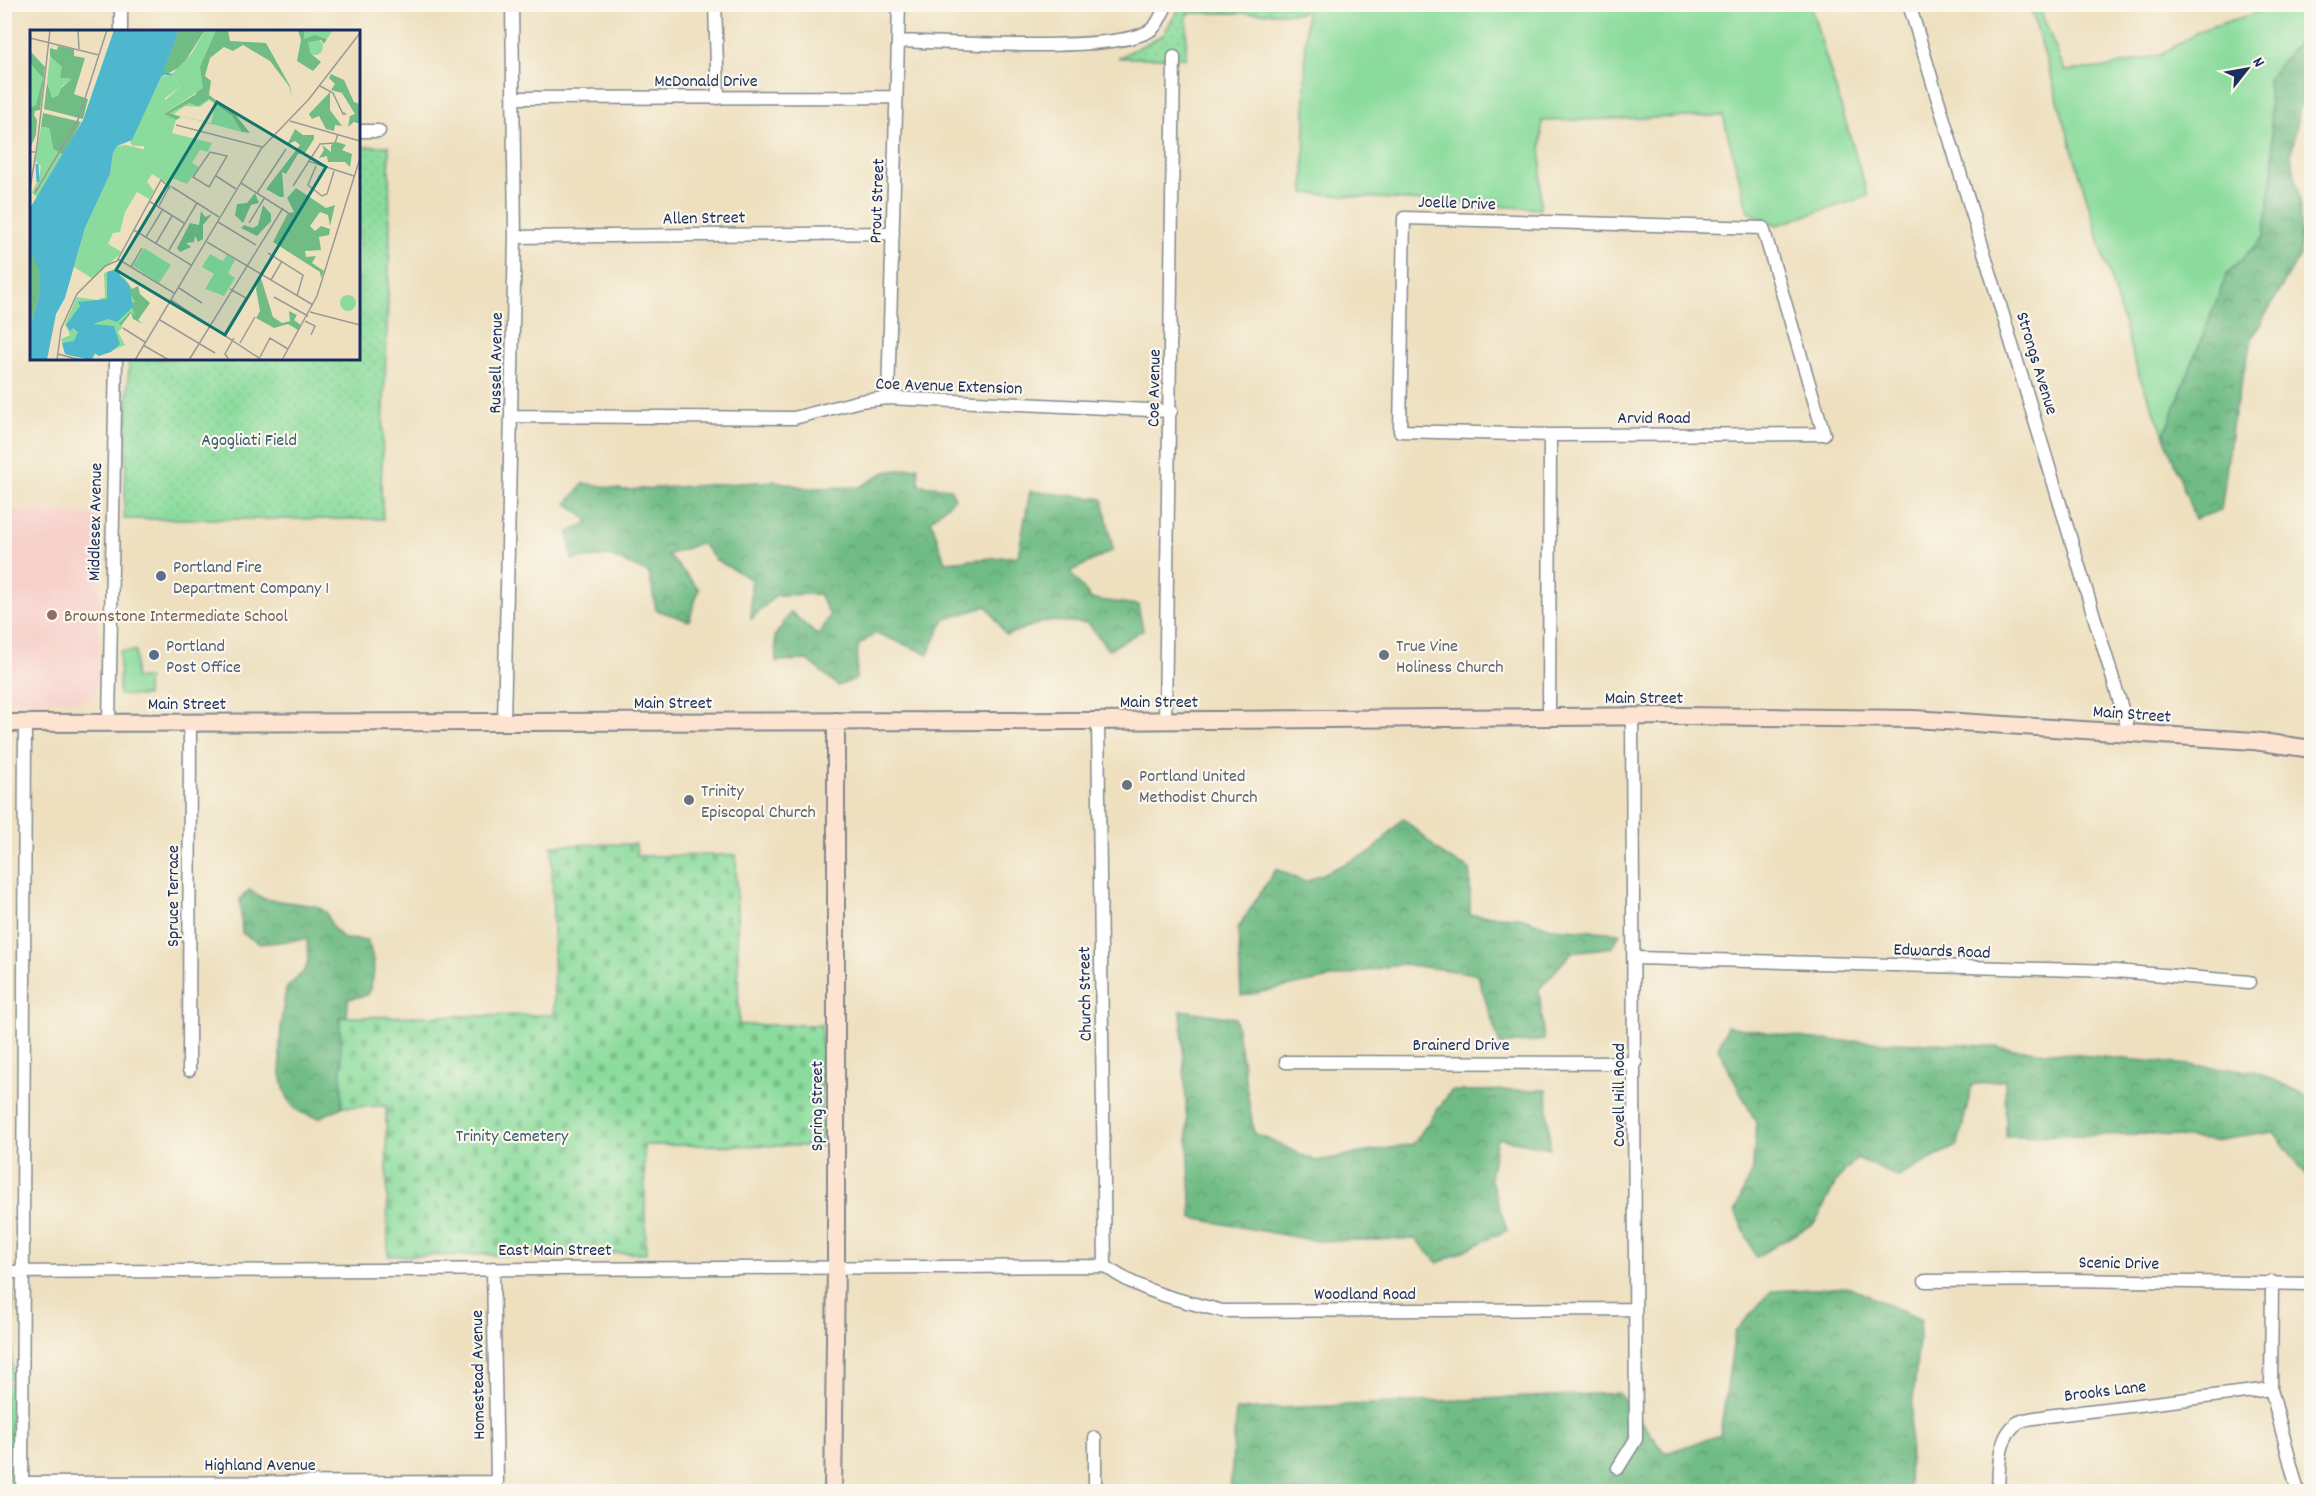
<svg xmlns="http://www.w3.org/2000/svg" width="2316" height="1496" font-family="Dekko,sans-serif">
<defs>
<pattern id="forest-crowns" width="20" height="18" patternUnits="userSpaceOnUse" patternTransform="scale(1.5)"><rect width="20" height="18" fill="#70bc84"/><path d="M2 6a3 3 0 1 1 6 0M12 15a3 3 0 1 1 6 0" fill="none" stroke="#5b996f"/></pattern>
<pattern id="cemetery-stones" width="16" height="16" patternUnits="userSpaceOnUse" patternTransform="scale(1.5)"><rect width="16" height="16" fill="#8bdc9c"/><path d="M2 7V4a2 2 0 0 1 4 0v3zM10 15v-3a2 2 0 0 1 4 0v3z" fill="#77bd89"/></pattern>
<pattern id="park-dots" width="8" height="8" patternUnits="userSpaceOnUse" patternTransform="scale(1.5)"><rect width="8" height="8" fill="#8bdc9c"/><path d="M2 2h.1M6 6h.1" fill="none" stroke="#77bd89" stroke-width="1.8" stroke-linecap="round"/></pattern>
</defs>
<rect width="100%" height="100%" fill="#fbf7ec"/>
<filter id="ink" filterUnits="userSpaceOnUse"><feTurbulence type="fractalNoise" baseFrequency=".0167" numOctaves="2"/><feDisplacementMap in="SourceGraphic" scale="12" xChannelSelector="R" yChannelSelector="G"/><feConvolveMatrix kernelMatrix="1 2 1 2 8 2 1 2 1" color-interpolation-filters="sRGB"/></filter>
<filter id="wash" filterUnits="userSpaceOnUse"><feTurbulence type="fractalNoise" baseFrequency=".008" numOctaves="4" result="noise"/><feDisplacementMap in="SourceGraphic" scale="24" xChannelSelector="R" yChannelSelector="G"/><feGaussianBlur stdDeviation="1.35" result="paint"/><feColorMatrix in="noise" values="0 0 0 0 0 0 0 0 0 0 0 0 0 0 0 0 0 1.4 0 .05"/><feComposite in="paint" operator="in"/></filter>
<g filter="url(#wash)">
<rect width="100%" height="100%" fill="#eee0bf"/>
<!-- built -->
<path fill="#f7d0ca" d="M 5,509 L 102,516 L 98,675 L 95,696 L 85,701 L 5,700 Z"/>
<!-- grass -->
<path fill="#8bdc9c" stroke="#53867d" stroke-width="1.5" d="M 1810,4 L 1868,196 L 1777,225 L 1748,212 L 1723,116 L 1542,121 L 1540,209 L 1304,193 L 1306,5 Z
M 2030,5 L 2038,5 L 2065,71 L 2109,67 L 2160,55 L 2201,30 L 2281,5 L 2307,5 L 2303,36 L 2268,79 L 2274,166 L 2264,237 L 2227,274 L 2164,435 L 2138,373 Z
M 120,651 L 136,651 L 135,678 L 148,678 L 146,696 L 119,695 Z
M 5,1290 L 13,1292 L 12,1379 L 5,1379 Z
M 5,1383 L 12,1383 L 10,1491 L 4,1491 Z"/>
<!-- forest -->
<path fill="url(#forest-crowns)" stroke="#467671" stroke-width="1.5" d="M 2307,5 L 2311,5 L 2311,50 L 2291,156 L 2300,201 L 2300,255 L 2252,338 L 2234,413 L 2221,510 L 2195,519 L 2164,435 L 2227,274 L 2264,237 L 2274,166 L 2268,79 L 2303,36 Z
M 918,467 L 919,485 L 950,488 L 955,498 L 931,520 L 945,562 L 1018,556 L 1030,491 L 1103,499 L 1113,550 L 1070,572 L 1091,599 L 1138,605 L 1143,630 L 1108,650 L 1088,623 L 1046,621 L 1006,635 L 987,606 L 944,620 L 928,654 L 876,633 L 858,646 L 856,679 L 838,686 L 808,660 L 776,661 L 775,636 L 791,612 L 818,636 L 830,615 L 819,594 L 776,595 L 751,619 L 751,579 L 716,560 L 701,543 L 668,555 L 699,589 L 689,621 L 656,610 L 649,573 L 610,556 L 572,559 L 568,533 L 589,522 L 567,503 L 584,483 L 624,490 L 776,481 L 806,488 L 860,487 L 885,472 Z
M 1403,818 L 1444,856 L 1470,869 L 1470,915 L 1520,917 L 1552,928 L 1620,933 L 1613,947 L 1572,952 L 1539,989 L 1544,1040 L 1500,1045 L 1477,974 L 1401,964 L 1241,996 L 1238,928 L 1276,869 L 1305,882 L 1373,851 Z
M 249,890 L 264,899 L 316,906 L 326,912 L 333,928 L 344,939 L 367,940 C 375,960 377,976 367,995 L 348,999 L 347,1017 L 340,1017 L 342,1107 L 319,1118 C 312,1116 302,1114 297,1110 C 271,1089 281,1018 286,989 C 309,964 309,976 307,939 L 260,944 L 242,933 L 240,899 Z
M 1181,1010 L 1235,1018 L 1254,1133 L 1316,1161 L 1413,1144 L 1451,1091 L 1547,1090 L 1550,1148 L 1497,1138 L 1490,1177 L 1507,1230 L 1438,1263 L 1416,1239 L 1316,1241 L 1192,1218 Z
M 1727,1026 L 1817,1040 L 1961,1044 L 2256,1071 L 2311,1098 L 2311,1181 L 2274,1132 L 2213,1141 L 2151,1134 L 2006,1136 L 2005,1079 L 1972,1085 L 1958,1145 L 1898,1177 L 1857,1158 L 1837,1180 L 1816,1222 L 1756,1257 L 1735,1211 L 1753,1167 L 1756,1123 L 1718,1048 Z
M 1850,1287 L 1921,1320 L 1910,1429 L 1909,1491 L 1230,1492 L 1236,1410 L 1618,1393 L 1666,1453 L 1720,1435 L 1735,1332 L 1771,1291 Z"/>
<!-- cemetery -->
<path fill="url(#cemetery-stones)" stroke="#53867d" stroke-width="1.5" d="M 636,844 L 637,856 L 736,855 L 739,1025 L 822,1025 L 822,1146 L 644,1145 L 646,1253 L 388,1256 L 386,1106 L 342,1107 L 340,1017 L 554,1015 L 552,845 Z"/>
<!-- park -->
<path fill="url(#park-dots)" stroke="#53867d" stroke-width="1.5" d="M 1181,5 L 1302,5 L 1302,13 L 1187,13 L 1186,58 L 1118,58 L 1163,35 Z
M 389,146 L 390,243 L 381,487 L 383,519 L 124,519 L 129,359 L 358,358 L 359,147 Z"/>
</g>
<g filter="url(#ink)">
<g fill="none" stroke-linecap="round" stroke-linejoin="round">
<defs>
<path id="street" d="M 715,4 L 718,98
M 1909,4 L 2129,732
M 121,32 L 121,4
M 898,41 C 943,42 1125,55 1153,28 C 1159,23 1163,11 1167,4
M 515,98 L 896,97
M 358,131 L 379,131
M 1404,218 L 1763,228 L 1824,434 L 1550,435 L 1400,431 Z
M 515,237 L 893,233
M 888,398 L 899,4
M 512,416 L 794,418 L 860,401 L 888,398 L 1171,411
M 1549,717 L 1550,435
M 1098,720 L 1105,1266
M 1165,720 L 1174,57
M 504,722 L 515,237 L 512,4
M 109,723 L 116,358
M 1635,958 L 2115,971 L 2249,982
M 1286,1062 L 1636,1063
M 189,1070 L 190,722
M 1105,1266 C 1140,1292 1181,1301 1223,1311 L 1635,1309
M 4,1272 L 1105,1266
M 1925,1281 L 2070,1280 L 2312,1284
M 2272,1282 L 2271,1389 L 2298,1492
M 1618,1468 L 1636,1439 L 1632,716
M 22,1483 L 497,1482 L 493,1268
M 22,1492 L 25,723
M 1095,1492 L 1095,1438
M 1998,1492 C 1999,1470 1997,1435 2019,1422 C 2027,1418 2039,1418 2047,1416 L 2271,1389"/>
<path id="secondary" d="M 4,723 L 1087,721 L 1680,716 L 1914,719 L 2254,741 L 2312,749
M 833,1492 L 836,1266 L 836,721"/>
</defs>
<!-- street casing -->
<use href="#street" stroke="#84888e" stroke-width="15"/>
<!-- secondary casing -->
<use href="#secondary" stroke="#84888e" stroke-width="20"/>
<!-- street -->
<use href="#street" stroke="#fff" stroke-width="12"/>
<!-- secondary -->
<use href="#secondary" stroke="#fde4d1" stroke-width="16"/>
</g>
</g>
<!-- markers -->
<g fill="#5c6f8a" stroke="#fbf7ec" stroke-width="2">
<circle cx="161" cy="576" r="6"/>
<circle cx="154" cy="655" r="6"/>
</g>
<circle fill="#8d6e63" stroke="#fbf7ec" stroke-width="2" cx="52" cy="615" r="6"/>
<g fill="#6b7280" stroke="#fbf7ec" stroke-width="2">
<circle cx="1384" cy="655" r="6"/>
<circle cx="1127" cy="785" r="6"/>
<circle cx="689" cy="800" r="6"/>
</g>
<g text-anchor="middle" stroke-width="4.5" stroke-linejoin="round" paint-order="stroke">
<!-- street labels -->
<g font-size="18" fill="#1b2f5e" stroke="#fbf7ec">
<text x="706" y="86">McDonald Drive</text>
<text transform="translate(876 201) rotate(-88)" y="6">Prout Street</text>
<text transform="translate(1457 202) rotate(2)" y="6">Joelle Drive</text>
<text transform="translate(704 217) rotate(-1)" y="6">Allen Street</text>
<text transform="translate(495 363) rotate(-89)" y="6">Russell Avenue</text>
<text transform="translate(2038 363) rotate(73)" y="6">Strongs Avenue</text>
<text transform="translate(949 385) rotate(2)" y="6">Coe Avenue Extension</text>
<text transform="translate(1153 388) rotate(-89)" y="6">Coe Avenue</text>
<text x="1654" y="423">Arvid Road</text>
<text transform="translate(94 522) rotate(-89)" y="6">Middlesex Avenue</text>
<text x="1644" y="703">Main Street</text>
<text x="1159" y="707">Main Street</text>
<text x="673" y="708">Main Street</text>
<text x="187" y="709">Main Street</text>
<text transform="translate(2132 713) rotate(4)" y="6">Main Street</text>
<text transform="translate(172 896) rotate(-90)" y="6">Spruce Terrace</text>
<text transform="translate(1942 950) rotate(2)" y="6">Edwards Road</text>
<text transform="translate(1084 994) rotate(-91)" y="6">Church Street</text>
<text x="1461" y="1050">Brainerd Drive</text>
<text transform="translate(1618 1095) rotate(-90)" y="6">Covell Hill Road</text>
<text transform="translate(816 1106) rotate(-90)" y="6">Spring Street</text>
<text x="555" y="1255">East Main Street</text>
<text transform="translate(2119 1262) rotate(1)" y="6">Scenic Drive</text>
<text x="1365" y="1299">Woodland Road</text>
<text transform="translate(477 1375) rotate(-91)" y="6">Homestead Avenue</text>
<text transform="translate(2105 1390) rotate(-7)" y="6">Brooks Lane</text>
<text x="260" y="1470">Highland Avenue</text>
</g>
<!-- park labels -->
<g font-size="18" fill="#375a6e" stroke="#fbf7ec">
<text x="249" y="445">Agogliati Field</text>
<text x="512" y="1141">Trinity Cemetery</text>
</g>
<!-- service labels -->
<g font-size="18" fill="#4e5e75" stroke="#fbf7ec" text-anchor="start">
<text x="173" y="572">Portland Fire<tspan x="173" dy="21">Department Company 1</tspan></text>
<text x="166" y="651">Portland<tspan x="166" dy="21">Post Office</tspan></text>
</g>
<!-- education labels -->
<g font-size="18" fill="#785e54" stroke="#fbf7ec" text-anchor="start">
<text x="64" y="621">Brownstone Intermediate School</text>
</g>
<!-- worship labels -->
<g font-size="18" fill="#5b616d" stroke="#fbf7ec" text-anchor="start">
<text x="1396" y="651">True Vine<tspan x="1396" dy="21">Holiness Church</tspan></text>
<text x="1139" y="781">Portland United<tspan x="1139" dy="21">Methodist Church</tspan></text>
<text x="701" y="796">Trinity<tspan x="701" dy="21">Episcopal Church</tspan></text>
</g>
</g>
<!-- overview -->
<g transform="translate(30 30)">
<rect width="330" height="330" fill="#eee0bf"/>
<path d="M 274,0 L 303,0 L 297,9 L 287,6 L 277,10 L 273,9 ZM277 17a8 8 0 1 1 16 0a8 8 0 1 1-16 0ZM 142,44 L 150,57 L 135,68 L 135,84 L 146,90 L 142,103 L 182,113 L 178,122 L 170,120 L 162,133 L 169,137 L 157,154 L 114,137 L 114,116 L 103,116 L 100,112 L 131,47 ZM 179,69 L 202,86 L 212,102 L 140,83 L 159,73 ZM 179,70 L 186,73 L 181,93 L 144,84 L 155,76 L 170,77 ZM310 273a8 8 0 1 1 16 0a8 8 0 1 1-16 0Z" fill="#8bdc9c" fill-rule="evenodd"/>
<path d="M 149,0 L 175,0 L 152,36 L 131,47 ZM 186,0 L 198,0 L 200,11 L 236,13 L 260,56 L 262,66 L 259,56 L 240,31 L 213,15 L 203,21 L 194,17 L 180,28 L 175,46 L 181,51 L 179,65 L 205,84 L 220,103 L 212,102 L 202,86 L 179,69 L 168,76 L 159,73 L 140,83 L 151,87 L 146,90 L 134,84 L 166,64 L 170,36 ZM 268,0 L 274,0 L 274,9 L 285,5 L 297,9 L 294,14 L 291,10 L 278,12 L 280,23 L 291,32 L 283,41 L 267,31 L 271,10 ZM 28,16 L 44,19 L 44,26 L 55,28 L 44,64 L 58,69 L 53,89 L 14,79 L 17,53 L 22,67 L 41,49 L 30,48 L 20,26 L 20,18 L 27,20 ZM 0,21 L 15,37 L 10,80 L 5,81 L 4,85 L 7,90 L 6,105 L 0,118 ZM 301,44 L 314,50 L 324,72 L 330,74 L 330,94 L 324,92 L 318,97 L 320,86 L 325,84 L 312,63 L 301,60 L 305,54 L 299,48 ZM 300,62 L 300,80 L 312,96 L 305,95 L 304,101 L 296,99 L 289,86 L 282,89 L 279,84 ZM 13,83 L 51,92 L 33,125 L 23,119 L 19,98 L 11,97 ZM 265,99 L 273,105 L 284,105 L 284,109 L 275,123 L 268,124 L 256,144 L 252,142 L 254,167 L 250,167 L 236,159 L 270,115 L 265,111 L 257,115 ZM 307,112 L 316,115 L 312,120 L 322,124 L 320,137 L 315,132 L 298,132 L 297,126 L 289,128 L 294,120 L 292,115 L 301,122 L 301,115 ZM 266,158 L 296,178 L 305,175 L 300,196 L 298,185 L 290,182 L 280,196 L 285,201 L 291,196 L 300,199 L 299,205 L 289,207 L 291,220 L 275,221 L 276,227 L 286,226 L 282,233 L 294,241 L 291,248 L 290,242 L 243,212 L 258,183 L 264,182 L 257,168 ZM 225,163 L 229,173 L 221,175 L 213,193 L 205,185 L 207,174 L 217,173 ZM 233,175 L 241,184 L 241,191 L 227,206 L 211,198 L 214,195 L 223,198 L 228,195 ZM 171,181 L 175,187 L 182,184 L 173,195 L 173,209 L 168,212 L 165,206 L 164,212 L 156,213 L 161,217 L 150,222 L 147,218 L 160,193 L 169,195 ZM 1,220 L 10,243 L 10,262 L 0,297 ZM 230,245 L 243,287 L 252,293 L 260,291 L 259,281 L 267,285 L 264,290 L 271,295 L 268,300 L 258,294 L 244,298 L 226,288 L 230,281 L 226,259 ZM 93,246 L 102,259 L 108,256 L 110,264 L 120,273 L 108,290 L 113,294 L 103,289 L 101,283 L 86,302 L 86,295 L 102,276 Z" fill="#70bc84"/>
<path d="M 175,0 L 186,0 L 170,36 L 173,58 L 134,84 L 131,74 L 150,57 L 142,44 L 162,23 ZM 20,26 L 32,37 L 30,48 L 42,49 L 32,56 L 28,66 L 22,68 L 17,53 ZM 0,33 L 13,48 L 6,75 L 0,78 Z" fill="#8bdc9c"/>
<path d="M 180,224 L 193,231 L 197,225 L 205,230 L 198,243 L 205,248 L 194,266 L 175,259 L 184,244 L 172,237 Z" fill="#8bdc9c"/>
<path d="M 11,97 L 19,98 L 23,119 L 33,125 L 7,167 L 2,163 L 9,148 L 11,136 L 5,131 ZM 96,115 L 120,121 L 123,132 L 144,146 L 139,154 L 142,156 L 139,161 L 137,153 L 122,144 L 117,152 L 124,161 L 119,169 L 107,162 L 95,182 L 90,202 L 83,203 L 78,214 L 92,222 L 63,249 L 44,237 L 55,198 L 80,144 L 83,123 L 87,116 ZM 114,218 L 141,235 L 129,253 L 103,236 ZM 85,239 L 99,254 L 99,263 L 105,271 L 101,275 L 105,285 L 100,282 L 89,294 L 93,297 L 88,302 L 95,315 L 69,326 L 65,324 L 62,330 L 37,325 L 31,309 L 40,305 L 35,294 L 47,267 L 67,270 L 75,267 L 74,243 Z" fill="#8bdc9c"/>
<path d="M 84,0 L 149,0 L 133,43 L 139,43 L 143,44 L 143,45 L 132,45 L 102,110 L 87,116 L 83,123 L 80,144 L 55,198 L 35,268 L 26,284 L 17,330 L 0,330 L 0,297 L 10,262 L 10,243 L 0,220 L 0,178 L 53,90 ZM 85,240 L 99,255 L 103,277 L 87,292 L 78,289 L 63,294 L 84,296 L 90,314 L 81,322 L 69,326 L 65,323 L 61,330 L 35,324 L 32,313 L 44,311 L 48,302 L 43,298 L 40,301 L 36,295 L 50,276 L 48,272 L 77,269 L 77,242 Z" fill="#4fb7cd"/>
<path fill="none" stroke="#4fb7cd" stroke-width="3" d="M 7,134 L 8,152"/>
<path fill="none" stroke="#9a9998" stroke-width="1.5" d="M 48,0 L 49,19M 0,8 L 69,25M 290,56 L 303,63 L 313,84 L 316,84 L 313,83M 260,91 L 330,111M 146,95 L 232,117M 0,122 L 6,122 L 8,108 L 20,0M 180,122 L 197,126 L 179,157 L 163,147 ZM 278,131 L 324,146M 286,136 L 278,155 L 292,166 L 297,164 L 304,141M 186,146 L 206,159M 211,153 L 263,186M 263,156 L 290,114 L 305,113 L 308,104M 142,157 L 189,187M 7,158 L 5,163 L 48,90 L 77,0M 0,159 L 6,122M 227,163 L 256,119M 119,171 L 154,193M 188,192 L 226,215M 219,193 L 235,167M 104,200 L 161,235M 116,207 L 133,179M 177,212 L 283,275M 126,213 L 142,186M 139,220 L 167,173M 238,223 L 273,245 L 267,266M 88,229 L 144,263M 101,237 L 112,218M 241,250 L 252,231M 149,258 L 172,273M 244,267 L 278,286M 141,270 L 232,330M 280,282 L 330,295M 130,290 L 185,323M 275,291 L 285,296 L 281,305M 93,298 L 115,312M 195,303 L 216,268 L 200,259M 210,313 L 225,287M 113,315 L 139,330M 28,324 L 51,330M 230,327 L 240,308 L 258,319M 27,330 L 31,299 L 47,264 L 75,236 L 87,231 L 131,150 L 139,157 L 129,176M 105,330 L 231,119 L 279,69 L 330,3M 159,330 L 253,178M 199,330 L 195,324 L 204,308M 252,330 L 287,266 L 330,128"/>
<path fill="#0f766e" fill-opacity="0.15" stroke="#0f766e" stroke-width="3" d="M 187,72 L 296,137 L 195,305 L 86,240 Z"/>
<rect width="330" height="330" fill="none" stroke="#1b2f5e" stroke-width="3"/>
</g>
<!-- margin -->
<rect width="2316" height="1496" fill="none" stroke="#fbf7ec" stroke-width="24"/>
<!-- north arrow -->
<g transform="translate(2247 69) rotate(59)" stroke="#fbf7ec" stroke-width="4.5" paint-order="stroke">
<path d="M0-4.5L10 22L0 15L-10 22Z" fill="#1b2f5e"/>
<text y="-9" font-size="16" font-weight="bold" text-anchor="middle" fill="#1b2f5e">N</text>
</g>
</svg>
